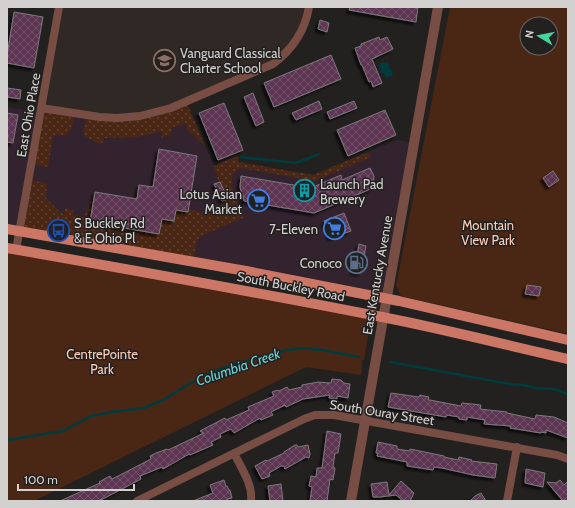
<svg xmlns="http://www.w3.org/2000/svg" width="575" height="508" font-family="Cabin,sans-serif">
<defs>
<pattern id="grass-dots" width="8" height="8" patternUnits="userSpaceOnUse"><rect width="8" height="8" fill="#4a2615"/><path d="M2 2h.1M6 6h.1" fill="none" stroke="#634436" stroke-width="1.8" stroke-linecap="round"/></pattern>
<pattern id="building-cross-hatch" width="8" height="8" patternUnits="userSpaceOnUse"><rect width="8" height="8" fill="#5d3653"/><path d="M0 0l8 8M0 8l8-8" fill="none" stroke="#73526b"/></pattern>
<filter id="shadow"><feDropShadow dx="-3" dy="3" stdDeviation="1" flood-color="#0009"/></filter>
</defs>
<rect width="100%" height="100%" fill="#232120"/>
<!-- commercial -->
<path fill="#32232f" d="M 186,101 L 214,166 L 237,156 L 239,162 L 313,175 L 397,140 L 413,143 L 386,299 L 7,229 L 7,107 L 40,113 Z"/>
<!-- built -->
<path fill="#302824" d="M 59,7 L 309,7 L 307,19 L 283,57 L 171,108 L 133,117 L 41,108 Z"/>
<!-- grass -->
<path fill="url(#grass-dots)" d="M 186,101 L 205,146 L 187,130 L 187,123 L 172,128 L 171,135 L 161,138 L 162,131 L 137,137 L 104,138 L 101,145 L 83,135 L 86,115 L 117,118 Z
M 41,108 L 75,113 L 72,128 L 67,135 L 53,136 L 48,167 L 32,164 Z
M 368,152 L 371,157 L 315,181 L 240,168 C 222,180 238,202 245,217 L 201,236 L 197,241 L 193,261 L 19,231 L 29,180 L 47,183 L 46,198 L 61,213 L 64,214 L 65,208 L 74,210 L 73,215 L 84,217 L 95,192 L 90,222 L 162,219 L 176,210 L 187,212 L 188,209 L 202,212 L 225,202 L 214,166 L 237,156 L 239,162 L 313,175 Z"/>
<!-- park -->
<path fill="#4a2615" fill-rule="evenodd" d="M 450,7 L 568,7 L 568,334 L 401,296 L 396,286 ZM 527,24 L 551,24 L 551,48 L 527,48 Z
M 7,248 L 383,317 L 369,330 L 364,360 L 362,360 L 361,375 L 306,367 L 34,501 L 7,501 Z"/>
<!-- water -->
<path fill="#003c3d" d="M 384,62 L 384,63 L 388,62 L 390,70 L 391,70 L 393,75 L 386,78 L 384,73 L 382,73 L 378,64 Z"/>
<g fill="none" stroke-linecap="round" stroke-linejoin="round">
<!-- stream -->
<path stroke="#003c3d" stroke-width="2.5" d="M 241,157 L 296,163 L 319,154
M 390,362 L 510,384 L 524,385 L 536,388 L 554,389 L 568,394
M 7,440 L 63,431 L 91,416 L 112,412 L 144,408 L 163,400 L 204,375 L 235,364 L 284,351 L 301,348 L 322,350 L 359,357"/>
</g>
<!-- building -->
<path fill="url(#building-cross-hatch)" stroke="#7c797b" filter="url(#shadow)" d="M 350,7 L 418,7 L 416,22 L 349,10 Z
M 14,12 L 43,17 L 34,68 L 7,63 L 7,56 Z
M 320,20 L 329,23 L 327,32 L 318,29 Z
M 379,37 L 380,40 L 387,37 L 393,49 L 372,59 L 382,83 L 373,87 L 371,81 L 369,82 L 362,65 L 361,65 L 355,48 L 361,46 L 361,44 Z
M 331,55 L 341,79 L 274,107 L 264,83 Z
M 7,88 L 21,90 L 20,99 L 7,97 Z
M 253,93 L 264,122 L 256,126 L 244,97 Z
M 319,101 L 322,109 L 296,120 L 292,113 Z
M 354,101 L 357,108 L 330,119 L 327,112 Z
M 224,103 L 243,150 L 218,160 L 199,113 Z
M 385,110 L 396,135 L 348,156 L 337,130 Z
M 7,113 L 18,115 L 13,143 L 7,142 Z
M 159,149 L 197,156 L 188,212 L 176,210 L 174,221 L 162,219 L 159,234 L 90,222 L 95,192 L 137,199 L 139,185 L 153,187 Z
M 370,168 L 374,176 L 373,188 L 314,213 L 244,201 L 240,187 L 241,176 L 311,188 L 341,175 L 342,180 Z
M 553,171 L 559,180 L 549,187 L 543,178 Z
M 220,182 L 228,199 L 222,201 L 214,184 Z
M 344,213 L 351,231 L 331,238 L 324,221 Z
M 359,244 L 366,246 L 361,273 L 354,272 Z
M 527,285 L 541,287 L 539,296 L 525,294 Z
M 332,379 L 341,380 L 344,383 L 350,384 L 348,398 L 337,396 L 337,399 L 329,398 L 330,395 L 303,399 L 286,407 L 285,405 L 271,412 L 273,415 L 261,420 L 260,418 L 234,433 L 231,429 L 220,434 L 221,437 L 211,442 L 213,445 L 190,455 L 189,454 L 163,469 L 162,467 L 140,476 L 141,479 L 99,501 L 60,501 L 100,483 L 99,482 L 110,476 L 112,479 L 124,473 L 151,459 L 150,456 L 156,453 L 167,449 L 168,450 L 204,433 L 200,431 L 225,418 L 226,420 L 249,410 L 248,407 L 274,396 L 272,392 L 278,390 L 279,391 L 287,387 L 289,390 L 302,387 L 302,385 L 318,382 L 331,383 Z
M 391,393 L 419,397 L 420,395 L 429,397 L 428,400 L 430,400 L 461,406 L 462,403 L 481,405 L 480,409 L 507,412 L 507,413 L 535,419 L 536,415 L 554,417 L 568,423 L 568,438 L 546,430 L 546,433 L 541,432 L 541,433 L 510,428 L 511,426 L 484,424 L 485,420 L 467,417 L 467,420 L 459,419 L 459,417 L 447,415 L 446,417 L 388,407 Z
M 327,431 L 341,434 L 338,453 L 335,453 L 333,467 L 335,468 L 333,480 L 330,479 L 327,501 L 310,501 L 312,487 L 309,486 L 311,476 L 316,477 L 317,468 L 322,468 Z
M 378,442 L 397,446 L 397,449 L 410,451 L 410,449 L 444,456 L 444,457 L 458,460 L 459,457 L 472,460 L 471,461 L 497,464 L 495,478 L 473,475 L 442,468 L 434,467 L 433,470 L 407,466 L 407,462 L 377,456 L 378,453 L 376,453 Z
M 295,445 L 297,445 L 298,447 L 308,445 L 310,454 L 309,458 L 306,457 L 285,469 L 284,466 L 281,466 L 269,473 L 270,476 L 262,479 L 255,466 L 266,460 L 267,461 L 284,453 L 284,452 Z
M 526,469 L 545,473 L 543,487 L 525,483 Z
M 224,480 L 226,486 L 227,486 L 229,490 L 230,490 L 232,498 L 227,499 L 228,501 L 193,501 L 213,493 L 210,485 Z
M 560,480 L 564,485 L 568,481 L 568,501 L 563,501 L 547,482 L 556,483 Z
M 401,481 L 414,493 L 410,501 L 403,501 L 396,495 L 380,497 L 373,497 L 371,484 L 387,482 L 389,495 Z
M 281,484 L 283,501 L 270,501 L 268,486 Z
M 481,493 L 486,501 L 470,501 L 475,496 Z"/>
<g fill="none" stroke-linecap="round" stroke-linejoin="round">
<!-- minor -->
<path stroke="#774d44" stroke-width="8" d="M 41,108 L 100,117 L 117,118 L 140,116 L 171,108 L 273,64 C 293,49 305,31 309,7
M 16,250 L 59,7
M 234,453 C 241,468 253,484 251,501
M 137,501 L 304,419 L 315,415 L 334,415 L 557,455 L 568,459
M 507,501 L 517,447"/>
<!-- tertiary -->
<path stroke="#774d44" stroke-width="10" d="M 351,501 L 438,7"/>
<!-- primary -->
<path stroke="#cc7765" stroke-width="10" d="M 7,229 L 246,271 L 399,301 L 568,340
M 7,248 C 132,270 257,292 382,317 C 444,329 506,345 568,359"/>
</g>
<!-- icons -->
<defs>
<symbol id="school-ring" viewBox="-11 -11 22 22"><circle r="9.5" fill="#232120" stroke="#8d6e63" stroke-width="1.5"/><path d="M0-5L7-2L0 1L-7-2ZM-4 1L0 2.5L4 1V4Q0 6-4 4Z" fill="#8d6e63"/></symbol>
<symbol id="building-ring" viewBox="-11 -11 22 22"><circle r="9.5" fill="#232120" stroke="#0f9aa8" stroke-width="1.5"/><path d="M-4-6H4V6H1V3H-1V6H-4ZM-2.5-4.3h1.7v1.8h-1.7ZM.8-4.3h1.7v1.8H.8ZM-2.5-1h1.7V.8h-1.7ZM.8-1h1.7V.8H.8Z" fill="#0f9aa8"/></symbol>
<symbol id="supermarket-ring" viewBox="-11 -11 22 22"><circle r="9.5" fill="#232120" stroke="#3f7fe0" stroke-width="1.5"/><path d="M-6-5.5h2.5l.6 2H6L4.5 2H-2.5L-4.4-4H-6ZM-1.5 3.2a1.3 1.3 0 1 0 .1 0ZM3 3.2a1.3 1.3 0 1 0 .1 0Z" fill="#3f7fe0"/></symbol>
<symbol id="bus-ring" viewBox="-11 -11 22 22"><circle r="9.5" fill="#232120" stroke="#1a4fb4" stroke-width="1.5"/><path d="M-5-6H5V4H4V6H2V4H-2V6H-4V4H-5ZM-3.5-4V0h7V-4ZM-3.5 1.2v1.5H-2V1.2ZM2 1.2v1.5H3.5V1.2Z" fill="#1a4fb4"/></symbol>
<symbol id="fuel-ring" viewBox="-11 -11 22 22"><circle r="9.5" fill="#232120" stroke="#5c6f8a" stroke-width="1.5"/><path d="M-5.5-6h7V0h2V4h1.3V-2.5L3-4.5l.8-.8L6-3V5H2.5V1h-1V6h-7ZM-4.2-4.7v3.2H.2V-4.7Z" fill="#5c6f8a"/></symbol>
</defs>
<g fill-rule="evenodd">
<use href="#school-ring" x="152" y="48" width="25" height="25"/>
<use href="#building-ring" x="292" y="178" width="25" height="25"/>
<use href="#supermarket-ring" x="246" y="188" width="25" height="25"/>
<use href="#supermarket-ring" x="322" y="216" width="25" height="25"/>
<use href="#bus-ring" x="46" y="218" width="25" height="25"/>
<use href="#fuel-ring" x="344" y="250" width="25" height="25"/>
</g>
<g text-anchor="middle" stroke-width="3" stroke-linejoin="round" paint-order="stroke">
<!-- poi labels -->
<g font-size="13" fill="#d3d1d0" stroke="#232120" text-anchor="start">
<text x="180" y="58">Vanguard Classical<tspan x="180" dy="15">Charter School</tspan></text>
<text x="320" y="189">Launch Pad<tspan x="320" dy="15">Brewery</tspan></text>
<text x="242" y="199" text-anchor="end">Lotus Asian<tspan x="242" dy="15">Market</tspan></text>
<text x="74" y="228">S Buckley Rd<tspan x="74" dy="15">&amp; E Ohio Pl</tspan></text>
<text x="318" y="234" text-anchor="end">7-Eleven</text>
<text x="342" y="268" text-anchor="end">Conoco</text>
</g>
<!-- street labels -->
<g font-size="13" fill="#d3d1d0" stroke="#232120">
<text transform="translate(28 115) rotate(-80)" y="5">East Ohio Place</text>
<text transform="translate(377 275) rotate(-80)" y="5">East Kentucky Avenue</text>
<text transform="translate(291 286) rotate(11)" y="5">South Buckley Road</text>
<text transform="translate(382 412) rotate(9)" y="5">South Ouray Street</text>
</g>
<!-- park labels -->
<g font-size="13" fill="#fbcdb8" stroke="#232120">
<text x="488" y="230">Mountain<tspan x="488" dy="15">View Park</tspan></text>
<text x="102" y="359">CentrePointe<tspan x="102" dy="15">Park</tspan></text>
</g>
<!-- water labels -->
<g font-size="14" font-style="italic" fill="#66d3d4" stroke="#232120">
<text transform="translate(238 367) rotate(-19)" y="5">Columbia Creek</text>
</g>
</g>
<!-- border -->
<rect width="575" height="508" fill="none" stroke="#d3d1d0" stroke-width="16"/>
<!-- north arrow -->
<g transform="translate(539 36) rotate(280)"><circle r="19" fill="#232120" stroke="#696766"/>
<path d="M0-3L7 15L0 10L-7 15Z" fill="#46d49e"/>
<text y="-6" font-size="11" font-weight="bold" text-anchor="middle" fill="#d3d1d0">N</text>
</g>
<!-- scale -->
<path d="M18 484v6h116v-6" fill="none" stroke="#d3d1d0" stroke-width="2"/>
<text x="24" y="484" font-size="12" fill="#d3d1d0" stroke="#232120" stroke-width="3" paint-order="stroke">100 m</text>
</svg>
